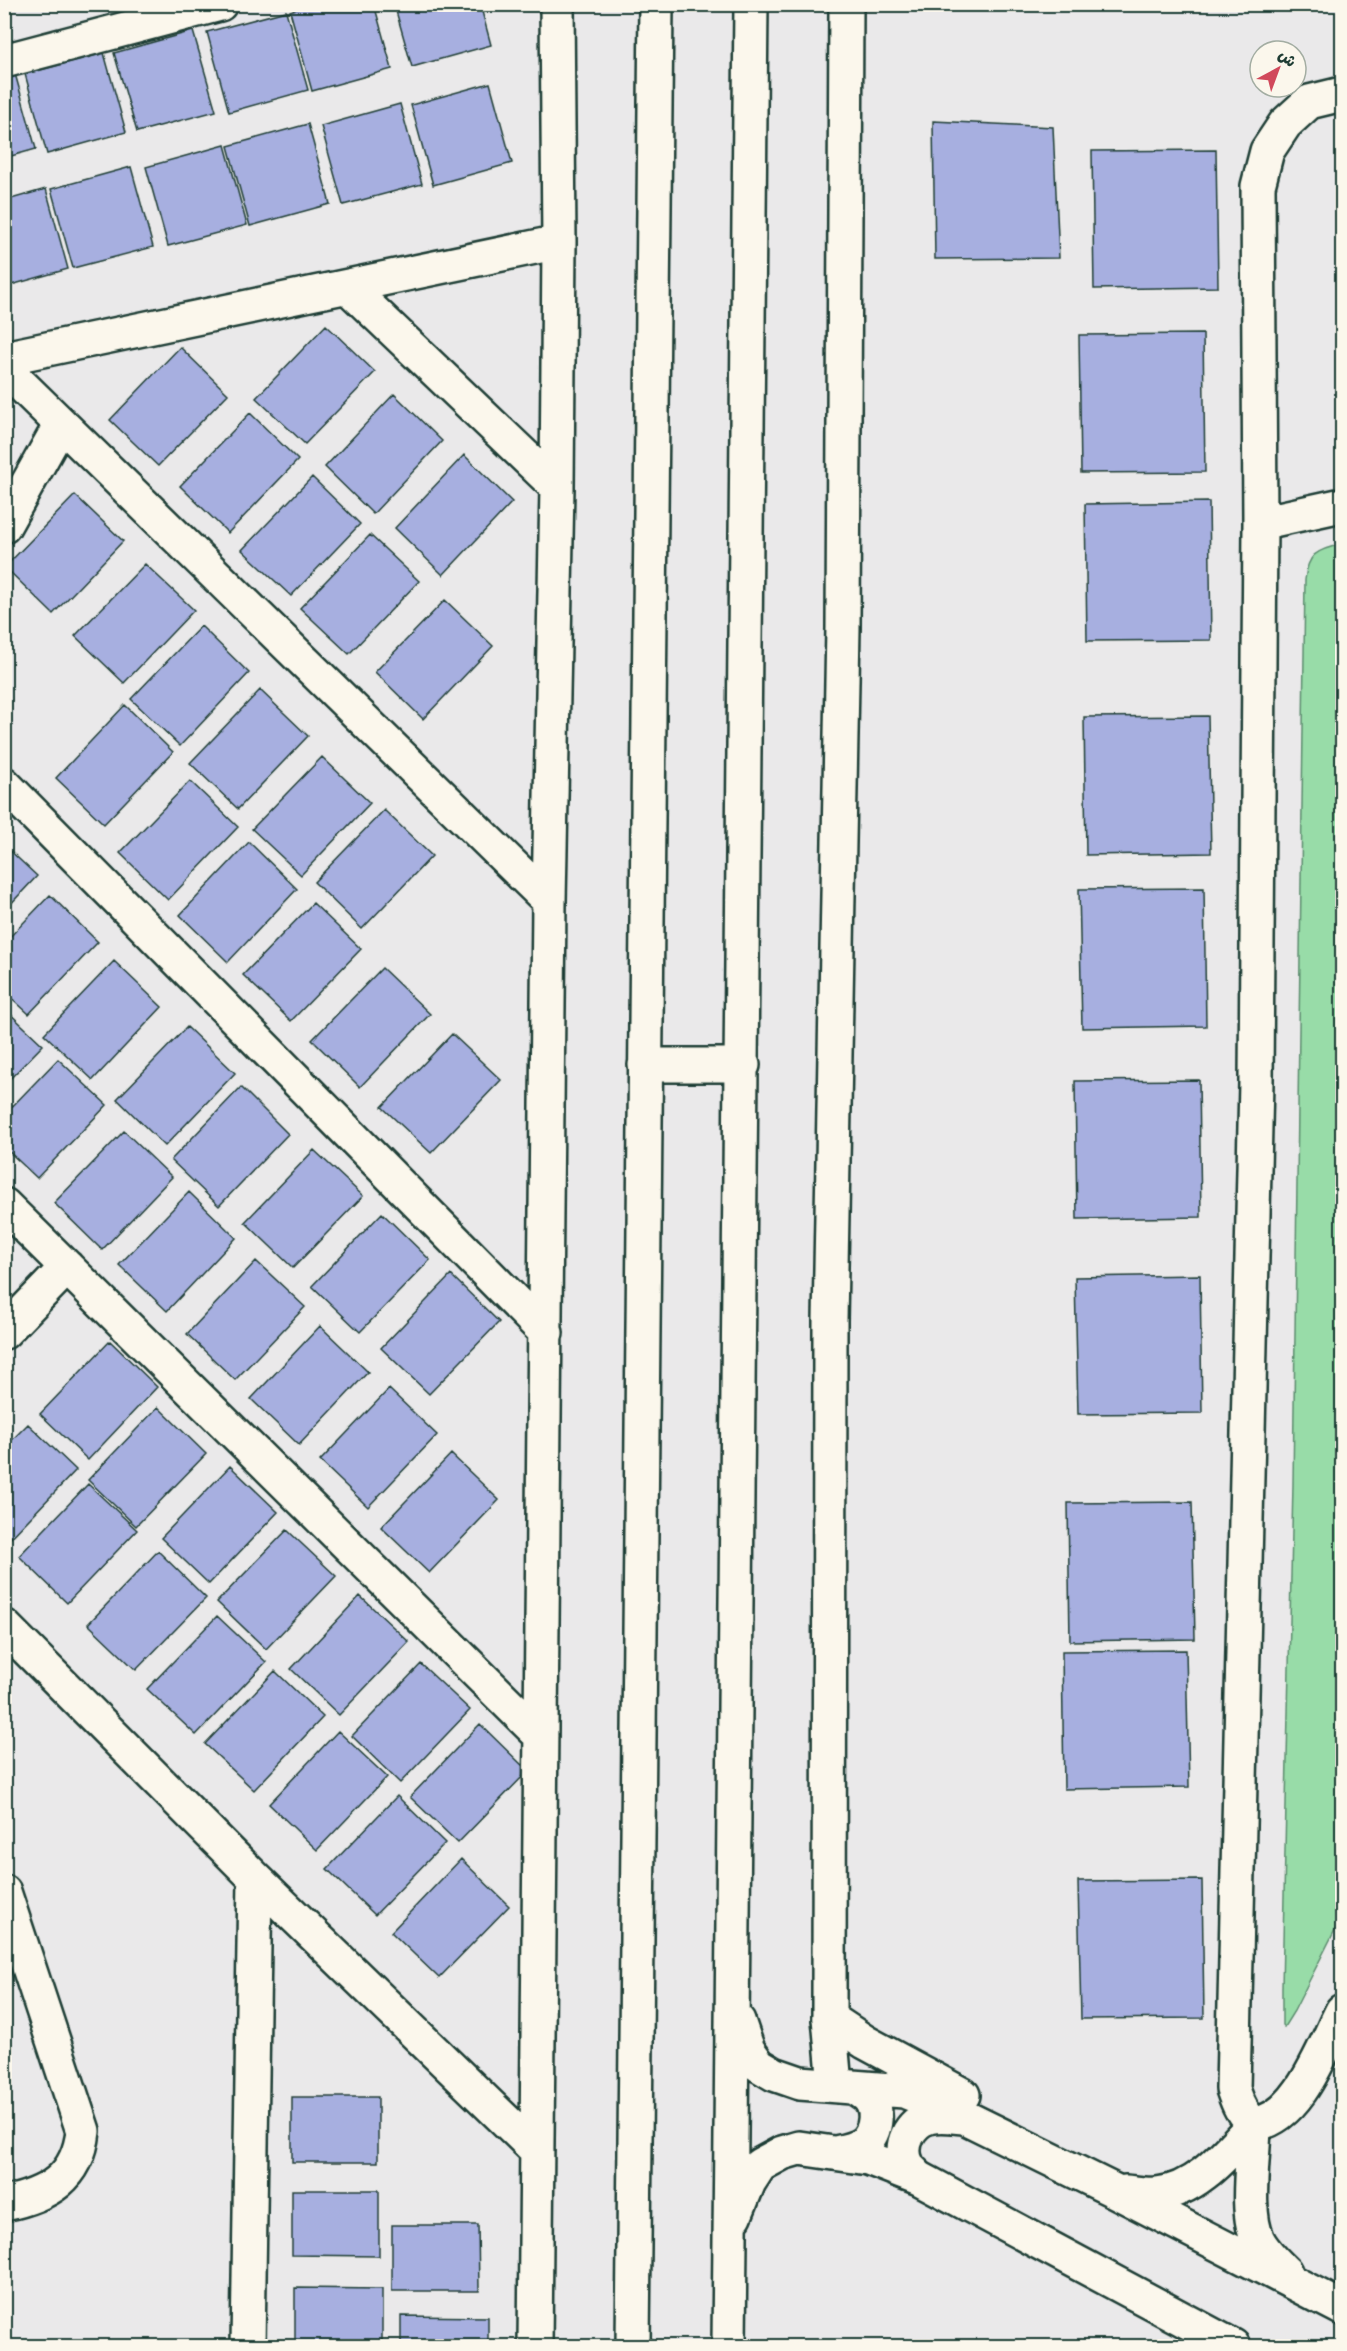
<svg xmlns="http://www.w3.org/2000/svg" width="1347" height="2351" font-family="'Architects Daughter','Playpen Sans Arabic',sans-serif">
<rect width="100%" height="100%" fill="#eae9ea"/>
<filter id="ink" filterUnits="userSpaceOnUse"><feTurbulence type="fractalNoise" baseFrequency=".0167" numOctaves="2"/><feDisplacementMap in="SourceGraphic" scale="12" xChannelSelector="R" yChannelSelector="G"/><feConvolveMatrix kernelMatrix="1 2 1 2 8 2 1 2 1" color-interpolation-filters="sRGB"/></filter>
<g filter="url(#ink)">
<!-- green -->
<path fill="#98dca8" stroke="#5c8c6e" stroke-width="1.5" d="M 1342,544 L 1342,1916 L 1294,2011 L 1284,2027 L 1282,2025 L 1282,1988 L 1293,1485 L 1305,580 C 1308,552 1317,551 1342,544 Z"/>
<!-- building -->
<path fill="#a7afe0" stroke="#1f3d34" stroke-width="1.5" d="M 314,4 L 374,4 L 392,69 L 312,91 L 290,11 Z
M 394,4 L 480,4 L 491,45 L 412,67 Z
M 286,11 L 308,90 L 229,112 L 207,32 Z
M 193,31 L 216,111 L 137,132 L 114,53 Z
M 104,53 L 126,132 L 47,154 L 25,74 Z
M 14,70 L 36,149 L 4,158 L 4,72 Z
M 490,83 L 512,163 L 433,185 L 411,105 Z
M 400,104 L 422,184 L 343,205 L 321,126 Z
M 933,121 L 1053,127 L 1059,258 L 935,259 Z
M 308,124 L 330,204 L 250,226 L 228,146 Z
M 225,145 L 247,225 L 168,246 L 146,167 Z
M 1216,150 L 1218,287 L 1094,289 L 1092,151 Z
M 131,167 L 153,247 L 73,268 L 51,189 Z
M 46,189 L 68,269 L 4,287 L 4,201 Z
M 326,325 L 375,372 L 305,444 L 256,398 Z
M 1203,334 L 1205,472 L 1081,473 L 1079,335 Z
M 180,347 L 228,394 L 158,466 L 110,420 Z
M 394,394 L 442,441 L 373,514 L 325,467 Z
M 250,413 L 298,460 L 228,533 L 180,486 Z
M 464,455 L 512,502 L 443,575 L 395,528 Z
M 312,477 L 360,524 L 291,596 L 242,550 Z
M 75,495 L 123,541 L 53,614 L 5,567 Z
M 1209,502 L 1211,640 L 1087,641 L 1085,504 Z
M 370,535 L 419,581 L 349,654 L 300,608 Z
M 145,564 L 194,610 L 124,683 L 75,636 Z
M 445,600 L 493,646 L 423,719 L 375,672 Z
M 201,626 L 249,673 L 180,746 L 131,699 Z
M 260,690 L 308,736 L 238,809 L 190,763 Z
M 125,705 L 173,752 L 104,824 L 56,778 Z
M 1208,716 L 1211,853 L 1086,855 L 1084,717 Z
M 322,757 L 370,803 L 301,875 L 252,829 Z
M 190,781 L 238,827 L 168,900 L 120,853 Z
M 384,810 L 432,856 L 362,929 L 314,882 Z
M 249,842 L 297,889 L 228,962 L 180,915 Z
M 4,845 L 37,876 L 4,911 Z
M 1204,888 L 1206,1026 L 1082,1028 L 1079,889 Z
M 50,895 L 98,942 L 29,1014 L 4,991 L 4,943 Z
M 313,903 L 361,949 L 291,1021 L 243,975 Z
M 114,961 L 162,1007 L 93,1080 L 44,1034 Z
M 382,968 L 430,1014 L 360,1087 L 312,1040 Z
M 4,1008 L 43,1045 L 4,1085 Z
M 187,1027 L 235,1073 L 165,1146 L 117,1099 Z
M 452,1034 L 501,1080 L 431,1153 L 382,1107 Z
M 58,1059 L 107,1105 L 37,1178 L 4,1147 L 4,1115 Z
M 1199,1080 L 1201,1217 L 1077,1219 L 1075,1081 Z
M 241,1087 L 288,1134 L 219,1206 L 171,1160 Z
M 124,1131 L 172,1177 L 102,1250 L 54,1203 Z
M 314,1150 L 363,1196 L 293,1268 L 245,1222 Z
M 189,1192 L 236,1238 L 167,1311 L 119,1265 Z
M 382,1213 L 430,1260 L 360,1332 L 312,1286 Z
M 256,1261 L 305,1307 L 235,1380 L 187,1334 Z
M 451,1275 L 499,1322 L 429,1394 L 381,1348 Z
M 1200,1275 L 1202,1413 L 1078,1414 L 1075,1277 Z
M 320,1326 L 368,1372 L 299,1445 L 251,1399 Z
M 110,1341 L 157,1387 L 88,1460 L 40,1414 Z
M 389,1389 L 437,1435 L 368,1507 L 320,1461 Z
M 158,1407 L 206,1454 L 136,1526 L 88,1480 Z
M 28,1424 L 76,1470 L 6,1543 L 4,1448 Z
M 451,1454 L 499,1500 L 429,1573 L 381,1527 Z
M 230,1466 L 278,1512 L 209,1584 L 161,1538 Z
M 88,1484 L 137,1530 L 67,1603 L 19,1556 Z
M 1192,1502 L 1195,1639 L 1070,1641 L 1068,1503 Z
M 287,1530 L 336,1576 L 266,1649 L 217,1602 Z
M 158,1551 L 206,1598 L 136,1670 L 88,1624 Z
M 360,1596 L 409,1642 L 339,1715 L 291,1669 Z
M 217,1616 L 266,1662 L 196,1735 L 147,1689 Z
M 1186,1650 L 1189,1787 L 1064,1789 L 1062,1651 Z
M 421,1664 L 470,1710 L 400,1783 L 352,1736 Z
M 275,1671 L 323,1717 L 254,1790 L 205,1744 Z
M 480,1724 L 528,1771 L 458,1843 L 410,1797 Z
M 338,1731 L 387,1777 L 317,1850 L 269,1804 Z
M 397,1796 L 445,1843 L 375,1915 L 327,1869 Z
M 461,1859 L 509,1906 L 439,1978 L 391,1932 Z
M 1202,1880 L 1204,2018 L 1081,2019 L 1078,1881 Z
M 292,2097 L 378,2097 L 378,2162 L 292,2162 Z
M 292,2190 L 379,2190 L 379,2256 L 292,2255 Z
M 392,2225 L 478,2225 L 479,2291 L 392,2291 Z
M 295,2288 L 382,2289 L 382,2346 L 295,2346 Z
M 401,2316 L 488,2317 L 488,2346 L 401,2346 Z"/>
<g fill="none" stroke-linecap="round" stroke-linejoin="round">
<defs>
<path id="minor" d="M 4,61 L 220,4
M 1342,94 L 1309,102 L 1285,124 L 1267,151 L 1258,186 L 1260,523 L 1256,1082 L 1233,2089 C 1238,2104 1242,2114 1254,2124 C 1299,2120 1324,2046 1342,2011
M 349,288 L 557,487
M 4,358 L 559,242
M 4,368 L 549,901
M 1260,523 L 1342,505
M 4,526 L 61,424
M 4,784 L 546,1333
M 4,1205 L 541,1736
M 4,1332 L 67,1267
M 4,1626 L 255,1878 L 537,2151
M 4,1892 L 83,2131 C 78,2178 48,2195 4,2204
M 835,2085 L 829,2018 L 830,1321 L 843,628 L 846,4
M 248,2346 L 255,1878
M 535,2346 L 549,901 L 557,487 L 559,242 L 557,4"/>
<path id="tertiary" d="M 645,1065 L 743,1065
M 829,2018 L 865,2042 L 963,2095
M 738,2021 L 748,2050 L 759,2065 L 774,2074 L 800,2083 L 904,2091 L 940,2105 L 1115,2191 L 1342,2308
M 1254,2124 C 1254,2157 1244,2212 1258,2240 C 1264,2252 1276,2263 1285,2272
M 836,2153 C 846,2151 856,2149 864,2143 C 877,2131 880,2107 866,2095 C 862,2092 857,2089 853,2087
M 919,2178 C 915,2174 909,2169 907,2164 C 898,2146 910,2122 929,2117 C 939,2114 952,2116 963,2117
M 1125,2192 C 1136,2193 1147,2195 1157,2194 C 1197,2191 1228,2151 1254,2124
M 735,2216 L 749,2182 L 760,2165 L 782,2153 L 799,2148 L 868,2158 L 919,2178 L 1233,2346
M 633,2346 L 656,4
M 729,2346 L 751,4"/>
</defs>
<!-- minor casing -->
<use href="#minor" stroke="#1f3d34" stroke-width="38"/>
<!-- tertiary casing -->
<use href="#tertiary" stroke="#1f3d34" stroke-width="38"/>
<!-- minor -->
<use href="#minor" stroke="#fbf7ec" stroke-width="33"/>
<!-- tertiary -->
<use href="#tertiary" stroke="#fbf7ec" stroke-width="33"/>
</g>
</g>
<!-- margin -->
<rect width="1347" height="2351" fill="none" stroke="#fbf7ec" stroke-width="24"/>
<rect x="12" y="12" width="1323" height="2327" fill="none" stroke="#1f3d34" stroke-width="2" filter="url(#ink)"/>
<!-- north arrow -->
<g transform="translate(1278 69) rotate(41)"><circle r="28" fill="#fbf7ec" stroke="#a3ada2" stroke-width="1.5"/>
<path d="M0-4.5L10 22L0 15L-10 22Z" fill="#d1495b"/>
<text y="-9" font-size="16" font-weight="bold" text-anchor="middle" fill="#1f3d34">ش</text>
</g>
</svg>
